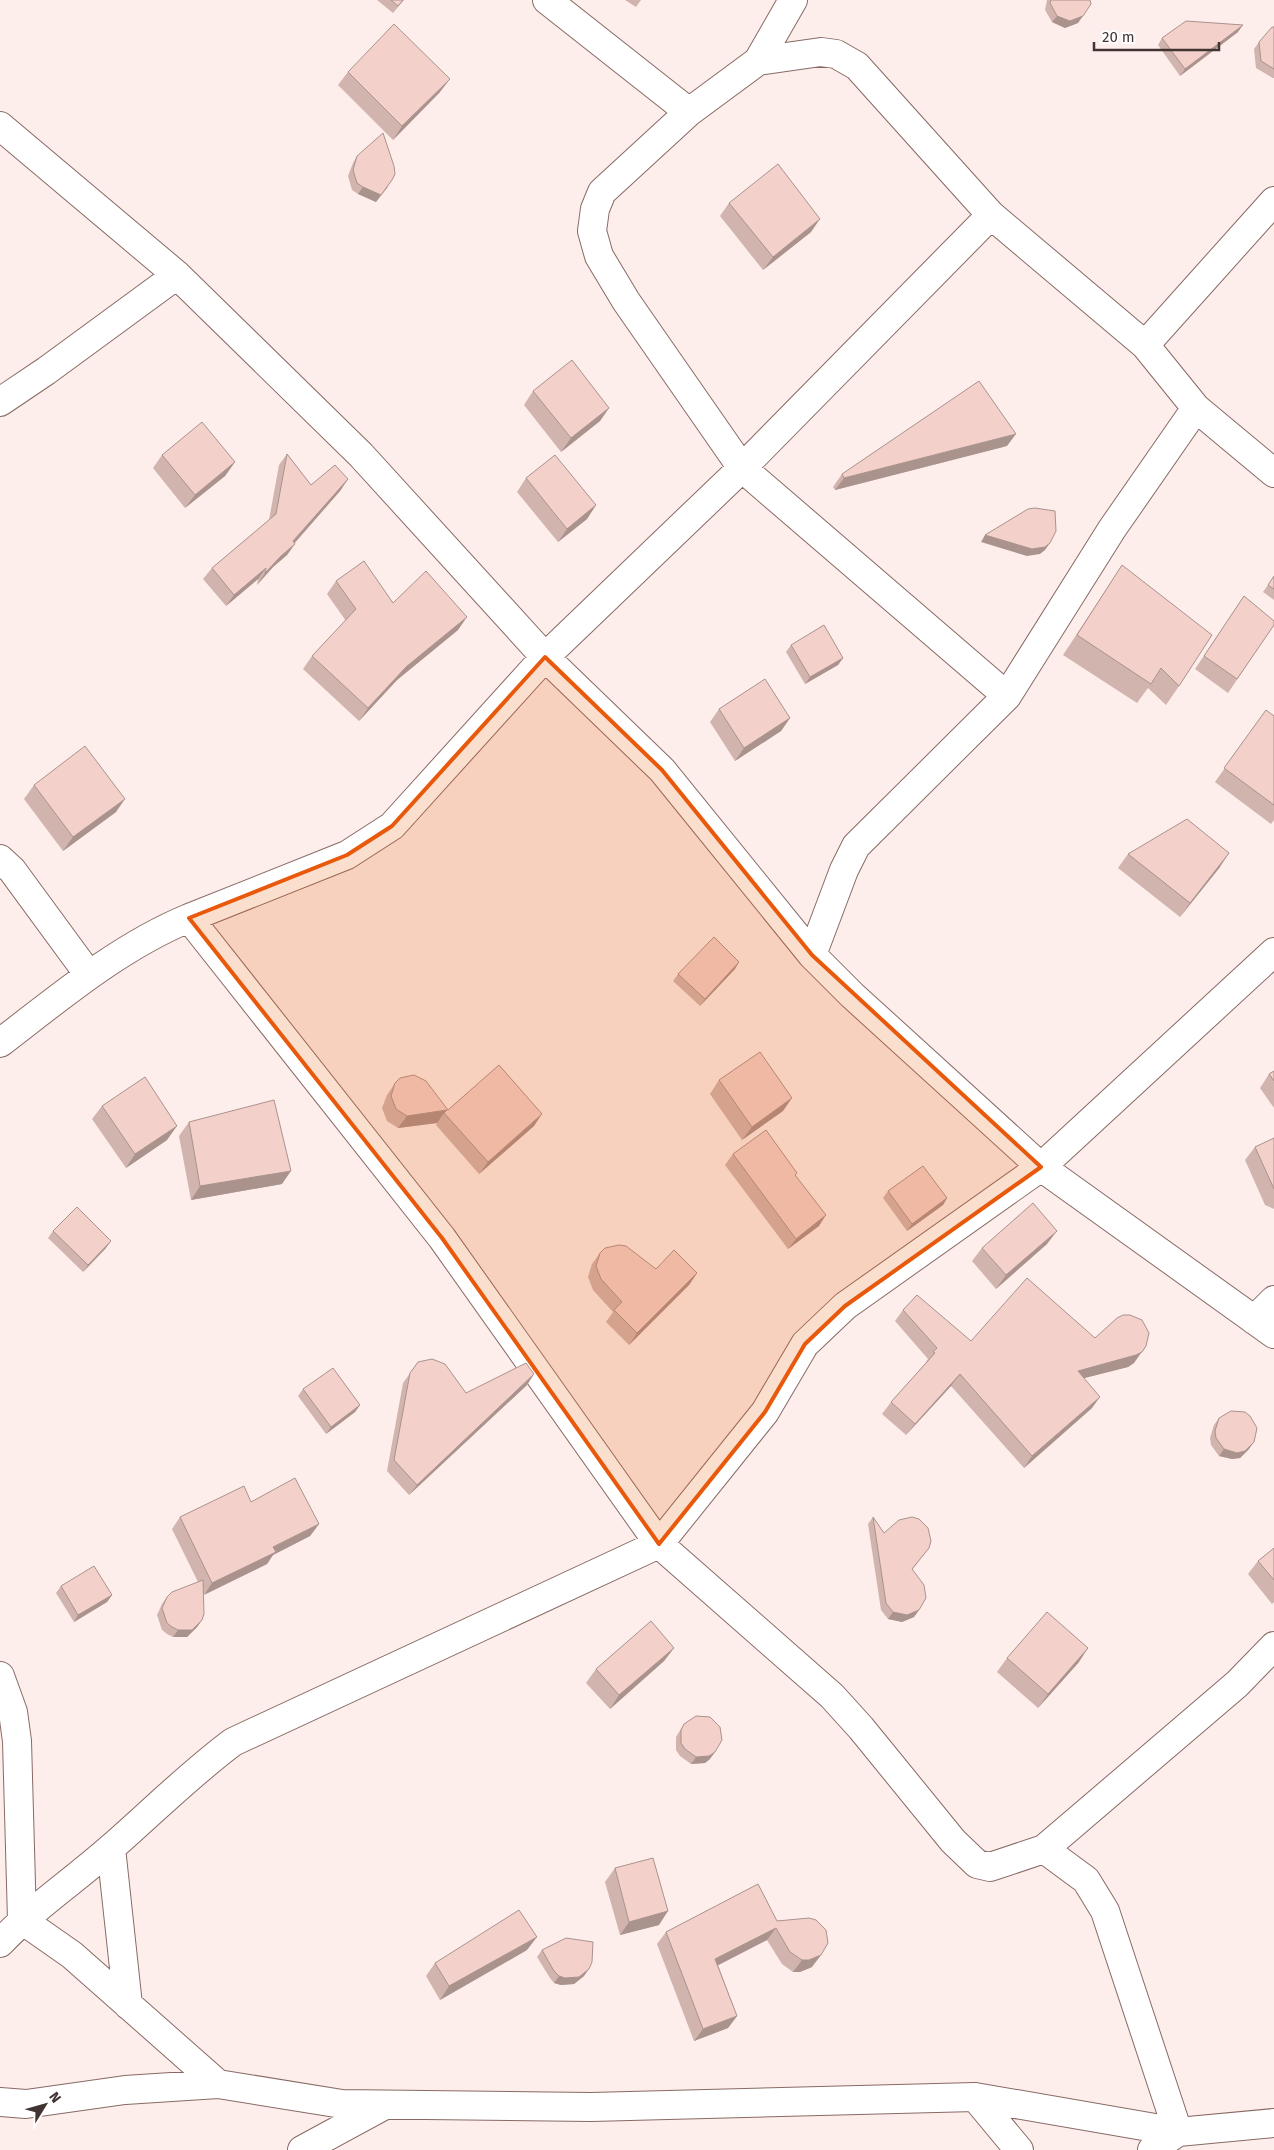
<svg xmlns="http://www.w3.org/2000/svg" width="1274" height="2150" font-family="'Fira Sans',sans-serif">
<rect width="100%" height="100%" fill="#fdeeec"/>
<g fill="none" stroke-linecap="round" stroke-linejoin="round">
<defs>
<path id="minor" d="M 547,0 L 689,112 L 758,61 L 821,52 L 836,54 L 857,66 L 991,215 L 1145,345 L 1196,408 L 1274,473
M 758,61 L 793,0
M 689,112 L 602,192 L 595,209 L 592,231 L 599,256 L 626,301 L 742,468 L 991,215
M 0,126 L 177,275 L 361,455 L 545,657 L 662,770 L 812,955
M 1145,345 L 1274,201
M 0,402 L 46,371 L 177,275
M 1196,408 L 1112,529 L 1007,696 L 856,846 L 844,870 L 812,955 L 852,995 L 1041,1167 L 1274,1334
M 0,859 L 12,870 L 89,975
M 0,1043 C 60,997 119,947 189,918
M 1254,1320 L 1274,1300
M 0,1676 L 13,1712 L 17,1741 L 22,1920 L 72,1955 L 218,2084 L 342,2104 L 591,2107 L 975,2097 L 1178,2132 L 1105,1911 L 1086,1880 L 1044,1849 L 1237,1684 L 1274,1646
M 111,1848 L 128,2005
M 1044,1849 L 990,1867 L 977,1864 L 953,1841 L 861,1728 L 832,1696 L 659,1544 L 765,1412 L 805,1344 L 845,1306 L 1041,1167 L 1274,952
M 0,1943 C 34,1907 75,1880 112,1847 C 152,1812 190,1774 233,1742 L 659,1544 L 442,1238 L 189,918 L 347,855 L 392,826 L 545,657 L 742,468 L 1007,696
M 975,2097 L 1019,2150
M 0,2102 L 26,2104 L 125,2090 L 218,2084
M 302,2150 L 385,2105
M 1152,2150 L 1178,2132 L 1274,2123"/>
</defs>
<!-- minor casing -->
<use href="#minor" stroke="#886a64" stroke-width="30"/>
<!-- minor -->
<use href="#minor" stroke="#fff" stroke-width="28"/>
</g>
<!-- wall -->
<path fill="#d1b4ae" d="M 377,0 L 404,0 L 393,13 Z
M 625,0 L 641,0 L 636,7 Z
M 1047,0 L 1090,0 L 1078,23 L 1065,28 L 1052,22 L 1045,10 Z
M 1274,27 L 1274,78 L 1273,78 L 1256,68 L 1254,49 L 1259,42 Z
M 1238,32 L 1180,76 L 1158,45 L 1162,38 Z
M 348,72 L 440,92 L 393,140 L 338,85 Z
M 357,156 L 388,187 L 376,202 L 358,194 L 352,190 L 348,176 L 353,163 Z
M 729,203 L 811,232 L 763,270 L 720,216 Z
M 533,391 L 609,408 L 600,421 L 561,452 L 524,405 Z
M 1007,446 L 835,490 L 833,487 L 842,474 Z
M 287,454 L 311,485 L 348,479 L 340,491 L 295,543 L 287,555 L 273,567 L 257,585 L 258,579 L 226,606 L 203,579 L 212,568 L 269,520 L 279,465 Z
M 162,455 L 235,462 L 225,476 L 185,508 L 153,468 Z
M 526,478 L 596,505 L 587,519 L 558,542 L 517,492 Z
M 1122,565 L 1179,686 L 1166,705 L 1148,688 L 1137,703 L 1063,655 L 1109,585 Z
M 1274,576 L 1274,600 L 1263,592 Z
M 336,581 L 458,630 L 397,680 L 359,721 L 303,669 L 312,656 L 346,621 L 327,594 Z
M 1244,596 L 1274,625 L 1228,693 L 1195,669 Z
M 791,645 L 843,658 L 838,665 L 805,684 L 786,652 Z
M 719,709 L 790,718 L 781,731 L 735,761 L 710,722 Z
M 1266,710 L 1274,716 L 1274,820 L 1271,824 L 1215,782 Z
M 34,785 L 116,812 L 63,851 L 24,799 Z
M 1128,854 L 1220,867 L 1180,917 L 1118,868 Z
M 735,969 L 700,1006 L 673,981 L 678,974 Z
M 1274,1071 L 1274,1108 L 1260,1088 L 1269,1074 Z
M 719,1080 L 783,1111 L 742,1140 L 710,1094 Z
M 395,1083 L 448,1110 L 534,1126 L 479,1174 L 436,1125 L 437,1123 L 398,1128 L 387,1121 L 382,1108 L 387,1095 Z
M 102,1106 L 167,1140 L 126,1168 L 92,1119 Z
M 189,1122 L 282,1184 L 191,1200 L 179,1136 Z
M 1274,1138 L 1274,1209 L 1265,1205 L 1245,1160 L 1255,1147 Z
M 733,1154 L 796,1176 L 819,1226 L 788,1249 L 725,1165 Z
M 888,1191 L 947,1198 L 943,1205 L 907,1231 L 883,1198 Z
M 53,1231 L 106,1248 L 83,1272 L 48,1238 Z
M 1047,1244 L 996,1289 L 972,1261 L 982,1248 Z
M 600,1253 L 656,1269 L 697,1273 L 689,1285 L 629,1345 L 606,1322 L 613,1312 L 593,1290 L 588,1277 L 592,1264 Z
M 903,1310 L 971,1341 L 1095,1338 L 1134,1363 L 1128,1367 L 1084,1378 L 1092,1408 L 1024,1468 L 951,1386 L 906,1435 L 882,1414 L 891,1402 L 925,1364 L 928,1359 L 895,1321 Z
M 418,1362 L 466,1393 L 534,1374 L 527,1385 L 409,1495 L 387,1471 L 403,1383 Z
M 303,1389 L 360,1405 L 355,1412 L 326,1434 L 298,1396 Z
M 1219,1418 L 1249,1449 L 1240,1458 L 1232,1459 L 1219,1456 L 1211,1445 L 1210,1438 L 1214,1425 Z
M 251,1502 L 319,1524 L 310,1536 L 273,1555 L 267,1564 L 204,1594 L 202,1620 L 197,1627 L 187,1637 L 173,1637 L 167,1634 L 162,1630 L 157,1615 L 162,1604 L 167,1597 L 198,1582 L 172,1529 L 180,1517 Z
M 873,1517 L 884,1533 L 929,1548 L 912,1570 L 919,1610 L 914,1617 L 902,1622 L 888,1619 L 881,1610 L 868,1524 Z
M 1274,1548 L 1274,1602 L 1272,1604 L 1248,1574 L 1258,1561 Z
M 61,1586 L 112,1595 L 107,1602 L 74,1622 L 56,1593 Z
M 674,1648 L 664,1661 L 610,1709 L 586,1683 L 596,1669 Z
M 1007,1658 L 1079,1662 L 1038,1708 L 997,1672 Z
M 684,1724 L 710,1759 L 705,1763 L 691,1764 L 680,1756 L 676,1750 L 676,1737 Z
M 615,1868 L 659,1925 L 620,1935 L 605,1882 Z
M 777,1921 L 812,1967 L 800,1972 L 793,1972 L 782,1964 L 767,1940 L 718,1965 L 737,2016 L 728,2028 L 694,2041 L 657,1944 L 666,1932 Z
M 527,1950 L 440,2000 L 426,1976 L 435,1963 Z
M 542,1950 L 584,1976 L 574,1984 L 561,1985 L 554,1983 L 550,1978 L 537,1957 Z"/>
<!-- shaded-wall -->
<path fill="#aa928d" d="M 1057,16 L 1083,16 L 1078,23 L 1065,28 L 1052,22 Z
M 1243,25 L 1238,32 L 1180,76 L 1185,69 Z
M 450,79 L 440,92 L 393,140 L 402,126 Z
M 392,180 L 376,202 L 358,194 L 363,187 Z
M 820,219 L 811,232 L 763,270 L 773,257 Z
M 609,408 L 600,421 L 561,452 L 571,438 Z
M 1016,434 L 1007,446 L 835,490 L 844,478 Z
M 235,462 L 225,476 L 185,508 L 195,495 Z
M 348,479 L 340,491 L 289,549 L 295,544 L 287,555 L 273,567 L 257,585 L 265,573 Z
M 596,505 L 587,519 L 558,542 L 567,529 Z
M 985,535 L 1050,543 L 1045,550 L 1040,554 L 1027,556 L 981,542 Z
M 266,568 L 258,579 L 226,606 L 234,595 Z
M 467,617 L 458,630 L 397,680 L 359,721 L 368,708 L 406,667 Z
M 843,658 L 838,665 L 805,684 L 810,677 Z
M 790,718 L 781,731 L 735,761 L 744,748 Z
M 125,799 L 116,812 L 63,851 L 73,837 Z
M 1229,853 L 1220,867 L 1180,917 L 1190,903 Z
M 739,962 L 735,969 L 700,1006 L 705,999 Z
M 792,1098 L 783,1111 L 742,1140 L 752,1127 Z
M 447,1110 L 444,1113 L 437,1123 L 398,1128 L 407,1116 Z
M 542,1114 L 534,1126 L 479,1174 L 488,1162 Z
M 177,1126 L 167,1140 L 126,1168 L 135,1154 Z
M 291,1171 L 282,1184 L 191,1200 L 200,1186 Z
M 947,1198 L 943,1205 L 907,1231 L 912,1224 Z
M 826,1215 L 819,1226 L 788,1249 L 796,1239 Z
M 1057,1231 L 1047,1244 L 996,1289 L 1006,1275 Z
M 111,1241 L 106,1248 L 83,1272 L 88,1265 Z
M 697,1273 L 689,1285 L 629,1345 L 637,1333 Z
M 1146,1346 L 1134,1363 L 1128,1367 L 1069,1382 L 1078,1371 Z
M 534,1374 L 527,1385 L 409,1495 L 417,1485 Z
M 960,1374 L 951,1386 L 906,1435 L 915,1424 Z
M 1100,1397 L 1092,1408 L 1024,1468 L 1032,1456 Z
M 360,1405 L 355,1412 L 326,1434 L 331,1427 Z
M 1254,1442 L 1249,1449 L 1240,1458 L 1232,1459 L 1219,1456 L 1224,1449 Z
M 319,1524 L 310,1536 L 273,1555 L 267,1564 L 204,1595 L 212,1583 L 273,1547 Z
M 112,1595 L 107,1602 L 74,1622 L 78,1615 Z
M 919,1610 L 914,1617 L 902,1622 L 888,1619 L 893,1612 Z
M 202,1620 L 197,1627 L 187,1637 L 173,1637 L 178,1630 Z
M 674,1648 L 664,1661 L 610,1709 L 619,1695 Z
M 1088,1648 L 1079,1662 L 1038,1708 L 1048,1694 Z
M 715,1752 L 710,1759 L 705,1763 L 691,1764 L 696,1757 Z
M 668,1911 L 659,1925 L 620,1935 L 629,1922 Z
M 776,1928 L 767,1940 L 707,1971 L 715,1959 Z
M 537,1937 L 527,1950 L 440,2000 L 449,1986 Z
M 821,1955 L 812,1967 L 800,1972 L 793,1972 L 802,1960 Z
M 589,1969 L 584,1976 L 574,1984 L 561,1985 L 554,1983 L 559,1976 Z
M 737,2016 L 728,2028 L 694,2041 L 703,2029 Z"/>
<!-- building -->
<path fill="#f3d1ca" stroke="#aa928d" d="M 391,0 L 403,0 L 398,6 Z
M 1051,0 L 1090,0 L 1091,4 L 1083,16 L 1070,21 L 1057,16 L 1050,3 Z
M 1186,21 L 1243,25 L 1185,69 L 1162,38 Z
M 394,24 L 450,79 L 402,126 L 348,72 Z
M 1272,27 L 1274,27 L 1274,69 L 1261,61 L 1259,42 Z
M 383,133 L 394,166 L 395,174 L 392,180 L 381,195 L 363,187 L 357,183 L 353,170 L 357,156 Z
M 778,164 L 820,219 L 773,257 L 729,203 Z
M 572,360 L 609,408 L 571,438 L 533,391 Z
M 979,381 L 1016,434 L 844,478 L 842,474 Z
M 202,422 L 235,462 L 195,495 L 162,455 Z
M 287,454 L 311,485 L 335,465 L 348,479 L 293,541 L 295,544 L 281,556 L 265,573 L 266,568 L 234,595 L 212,568 L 276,514 Z
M 555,455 L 596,505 L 567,529 L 526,478 Z
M 1035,508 L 1055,511 L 1056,531 L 1050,543 L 1045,547 L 1032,549 L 985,535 L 1028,509 Z
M 364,561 L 393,603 L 426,571 L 467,617 L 406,667 L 368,708 L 312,656 L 356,609 L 336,581 Z
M 1122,565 L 1212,635 L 1179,686 L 1161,668 L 1151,684 L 1077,635 Z
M 1274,576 L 1274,589 L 1268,585 Z
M 1244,596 L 1274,621 L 1274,625 L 1237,679 L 1204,656 Z
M 824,625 L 843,658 L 810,677 L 791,645 Z
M 765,679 L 790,718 L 744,748 L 719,709 Z
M 1266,710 L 1274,716 L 1274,805 L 1224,768 Z
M 85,746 L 125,799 L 73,837 L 34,785 Z
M 1187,819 L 1229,853 L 1190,903 L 1128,854 Z
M 714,937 L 739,962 L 705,999 L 678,974 Z
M 760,1052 L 792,1098 L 752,1127 L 719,1080 Z
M 499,1065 L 542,1114 L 488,1162 L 444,1113 L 447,1110 L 407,1116 L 396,1109 L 391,1096 L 395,1083 L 400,1078 L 414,1075 L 426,1081 L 448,1110 Z
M 1274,1071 L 1274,1081 L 1269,1074 Z
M 145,1077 L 177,1126 L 135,1154 L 102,1106 Z
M 274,1100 L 291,1171 L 200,1186 L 189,1122 Z
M 766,1130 L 797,1173 L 795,1175 L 826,1215 L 796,1239 L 733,1154 Z
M 1274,1138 L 1274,1189 L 1255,1147 Z
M 923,1166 L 947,1198 L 912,1224 L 888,1191 Z
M 1033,1203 L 1057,1231 L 1006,1275 L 982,1248 Z
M 77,1207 L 111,1241 L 88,1265 L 53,1231 Z
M 619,1245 L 626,1246 L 656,1269 L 674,1250 L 697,1273 L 637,1333 L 614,1310 L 622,1302 L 601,1279 L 596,1266 L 600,1253 L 605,1248 Z
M 1027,1278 L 1095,1338 L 1117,1318 L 1123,1315 L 1130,1315 L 1142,1320 L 1149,1333 L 1146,1346 L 1142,1352 L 1136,1355 L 1078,1371 L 1100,1397 L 1032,1456 L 960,1374 L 915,1424 L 891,1402 L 935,1353 L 933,1352 L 937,1348 L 903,1310 L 917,1295 L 971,1341 Z
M 432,1359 L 445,1364 L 466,1393 L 526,1363 L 534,1374 L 417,1485 L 394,1460 L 410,1373 L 418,1362 Z
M 333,1368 L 360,1405 L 331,1427 L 303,1389 Z
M 1231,1411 L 1245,1412 L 1250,1416 L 1257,1428 L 1254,1442 L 1245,1451 L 1237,1453 L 1224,1449 L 1216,1438 L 1215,1431 L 1219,1418 Z
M 295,1478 L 319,1524 L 273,1547 L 276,1552 L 212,1583 L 180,1517 L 244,1486 L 251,1502 Z
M 873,1517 L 884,1533 L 899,1520 L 912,1517 L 919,1519 L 928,1528 L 931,1541 L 929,1548 L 912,1569 L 924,1585 L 926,1598 L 919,1610 L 907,1615 L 893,1612 L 886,1603 Z
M 1274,1548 L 1274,1580 L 1258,1561 Z
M 94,1566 L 112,1595 L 78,1615 L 61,1586 Z
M 203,1580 L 204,1614 L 202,1620 L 192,1630 L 178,1630 L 172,1627 L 167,1623 L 162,1608 L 167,1597 L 172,1592 Z
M 1047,1612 L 1088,1648 L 1048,1694 L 1007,1658 Z
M 651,1621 L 674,1648 L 619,1695 L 596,1669 Z
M 696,1716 L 710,1717 L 720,1727 L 722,1740 L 715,1752 L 709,1756 L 696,1757 L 685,1749 L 681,1743 L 681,1730 L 684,1724 Z
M 653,1858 L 668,1911 L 629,1922 L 615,1868 Z
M 758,1884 L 777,1921 L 809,1918 L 816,1920 L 826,1930 L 828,1943 L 821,1955 L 809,1960 L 802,1960 L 790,1952 L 776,1928 L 715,1959 L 737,2016 L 703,2029 L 666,1932 Z
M 519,1910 L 537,1937 L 449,1986 L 435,1963 Z
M 566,1938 L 593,1942 L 592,1962 L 589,1969 L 579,1977 L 565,1978 L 559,1976 L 554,1971 L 542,1950 Z"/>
<!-- marked area -->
<path fill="#e8590c" fill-opacity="0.2" stroke="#e8590c" stroke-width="4" stroke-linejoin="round" d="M 545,657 L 662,770 L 812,955 L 1041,1167 L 845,1306 L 805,1344 L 765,1412 L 659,1544 L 442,1238 L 189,918 L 347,855 L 392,826 Z"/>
<!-- north arrow -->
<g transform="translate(45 2105) rotate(53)" stroke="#ffffff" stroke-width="4" paint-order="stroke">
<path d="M0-4L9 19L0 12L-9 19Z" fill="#423432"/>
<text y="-8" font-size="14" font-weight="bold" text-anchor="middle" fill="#423432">N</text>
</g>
<!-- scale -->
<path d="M1094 42v8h125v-8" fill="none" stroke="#423432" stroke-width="2.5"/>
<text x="1102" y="42" font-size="15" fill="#423432" stroke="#ffffff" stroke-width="4" paint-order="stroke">20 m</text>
</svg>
